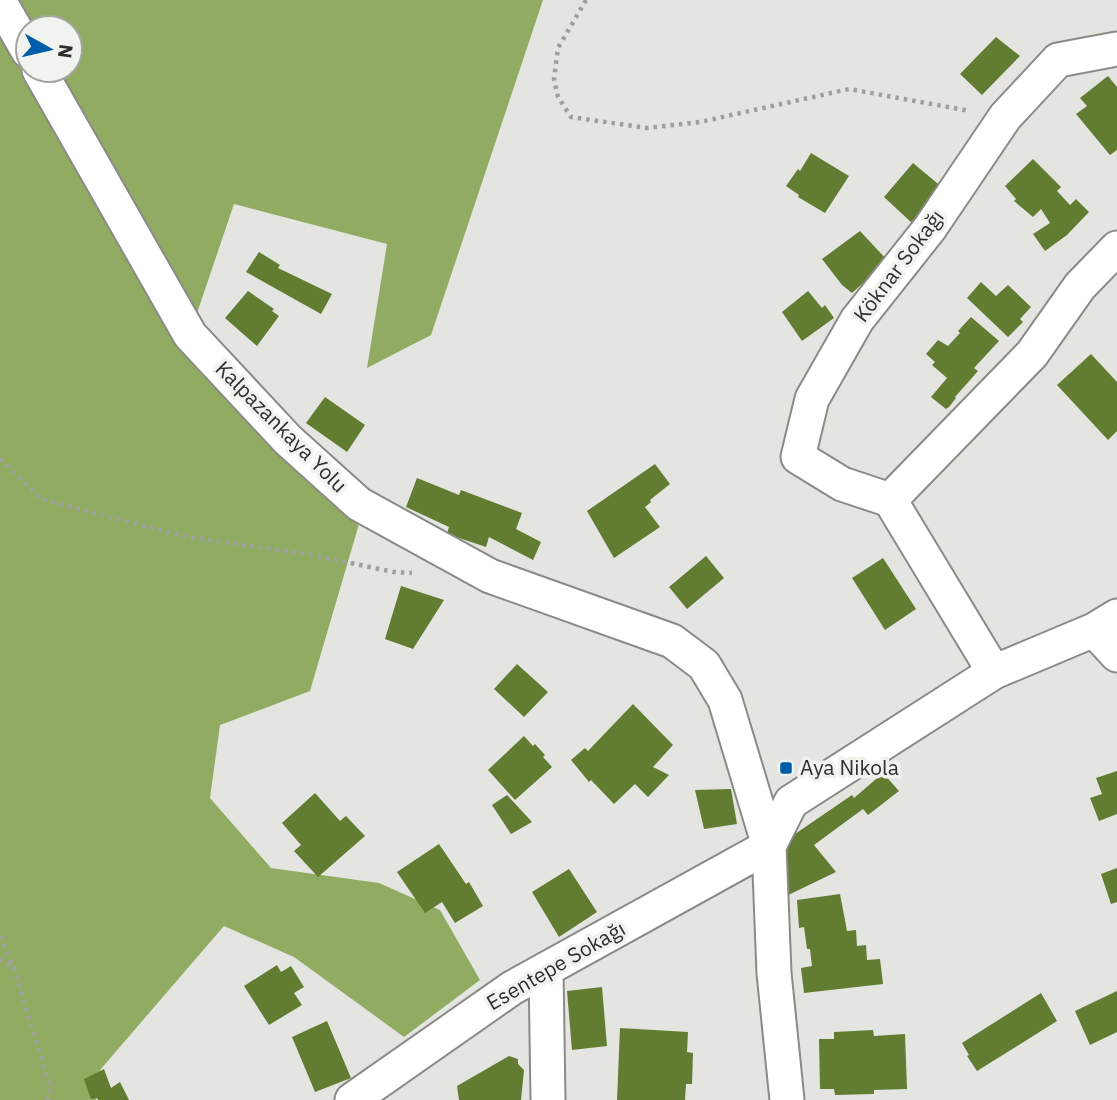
<svg xmlns="http://www.w3.org/2000/svg" width="1117" height="1100" font-family="'IBM Plex Sans',sans-serif">
<rect width="100%" height="100%" fill="#e4e5e1"/>
<!-- forest -->
<path fill="#91ac62" fill-rule="evenodd" d="M 0,0 L 543,0 L 431,335 L 367,368 L 387,244 L 234,204 L 195,319 L 179,348 L 281,457 L 359,524 L 310,691 L 220,725 L 210,798 L 271,868 L 379,883 L 440,910 L 480,980 L 404,1037 L 294,957 L 224,926 L 100,1070 L 96,1100 L 0,1100 ZM 28,28 L 70,28 L 70,70 L 28,70 Z"/>
<!-- building -->
<path fill="#627c32" d="M 996,37 L 1020,56 L 982,95 L 960,74 Z
M 1108,76 L 1117,87 L 1117,150 L 1110,155 L 1076,114 L 1087,106 L 1080,98 Z
M 811,153 L 849,176 L 825,213 L 798,197 L 799,195 L 786,186 L 798,169 L 800,171 Z
M 1033,159 L 1061,187 L 1057,191 L 1070,205 L 1076,199 L 1089,212 L 1067,235 L 1045,251 L 1033,234 L 1050,223 L 1041,209 L 1033,217 L 1014,201 L 1016,199 L 1005,186 Z
M 913,163 L 943,188 L 913,224 L 884,197 Z
M 860,231 L 888,261 L 852,293 L 842,285 L 822,259 Z
M 259,252 L 280,265 L 278,268 L 332,294 L 321,314 L 246,272 Z
M 981,282 L 996,296 L 1008,285 L 1031,307 L 1020,319 L 1023,322 L 1008,337 L 967,298 Z
M 248,291 L 274,309 L 272,311 L 279,316 L 257,346 L 225,318 Z
M 808,291 L 822,308 L 825,305 L 834,318 L 802,341 L 782,312 Z
M 971,317 L 999,341 L 974,368 L 978,371 L 955,397 L 956,398 L 949,407 L 946,409 L 931,397 L 947,378 L 932,365 L 935,362 L 926,354 L 938,340 L 948,346 L 960,333 L 958,331 Z
M 1091,354 L 1117,382 L 1117,431 L 1108,440 L 1057,385 Z
M 325,397 L 365,425 L 347,452 L 306,423 Z
M 655,464 L 670,484 L 650,500 L 651,502 L 645,507 L 660,527 L 614,558 L 587,511 Z
M 417,478 L 459,495 L 461,490 L 522,513 L 516,529 L 541,542 L 533,560 L 489,537 L 486,547 L 447,534 L 449,527 L 406,507 Z
M 706,556 L 724,578 L 687,609 L 669,587 Z
M 883,558 L 916,609 L 885,630 L 852,578 Z
M 401,586 L 444,600 L 413,649 L 385,639 Z
M 517,664 L 548,692 L 524,717 L 494,689 Z
M 633,704 L 673,745 L 653,767 L 669,775 L 648,797 L 635,784 L 614,804 L 591,780 L 589,782 L 571,760 L 585,748 L 588,751 Z
M 524,736 L 533,746 L 535,744 L 545,755 L 543,757 L 552,767 L 515,800 L 488,770 Z
M 1117,771 L 1117,814 L 1099,821 L 1090,798 L 1102,794 L 1096,778 Z
M 883,773 L 899,791 L 868,815 L 863,809 L 814,845 L 836,872 L 780,899 L 776,847 L 852,795 L 854,798 Z
M 731,789 L 737,824 L 704,829 L 695,790 Z
M 315,793 L 340,821 L 346,816 L 365,836 L 318,877 L 294,851 L 301,845 L 282,823 Z
M 507,795 L 532,822 L 511,834 L 492,805 Z
M 439,844 L 466,884 L 469,882 L 483,906 L 455,923 L 442,902 L 425,913 L 397,872 Z
M 1117,868 L 1117,902 L 1111,904 L 1101,874 Z
M 569,869 L 597,912 L 559,937 L 532,892 Z
M 840,894 L 847,931 L 856,930 L 857,946 L 866,945 L 867,960 L 880,959 L 883,984 L 804,993 L 801,968 L 812,966 L 810,949 L 807,949 L 804,927 L 799,928 L 797,900 Z
M 277,965 L 281,972 L 291,966 L 304,987 L 294,993 L 302,1005 L 269,1025 L 244,986 Z
M 602,987 L 607,1046 L 572,1050 L 567,991 Z
M 1117,991 L 1117,1032 L 1090,1045 L 1075,1011 Z
M 1041,993 L 1057,1021 L 977,1071 L 967,1056 L 969,1055 L 962,1043 Z
M 327,1021 L 351,1078 L 315,1092 L 292,1037 Z
M 620,1028 L 688,1032 L 687,1052 L 693,1053 L 692,1084 L 686,1084 L 685,1100 L 617,1100 Z
M 873,1030 L 874,1036 L 905,1034 L 907,1089 L 874,1090 L 874,1094 L 835,1095 L 834,1089 L 820,1089 L 819,1039 L 834,1039 L 834,1032 Z
M 509,1056 L 518,1059 L 518,1064 L 524,1070 L 521,1100 L 459,1100 L 457,1086 Z
M 104,1069 L 111,1088 L 120,1082 L 129,1100 L 98,1100 L 97,1098 L 91,1099 L 84,1079 Z"/>
<g fill="none" stroke-linecap="round" stroke-linejoin="round">
<defs>
<path id="minor" d="M 0,2 L 28,51
M 39,70 L 190,335 L 288,440 L 359,504 L 490,576 L 672,641 L 704,665 L 725,700 L 769,846 L 774,973 L 787,1100
M 890,500 L 1032,354 L 1080,286 L 1117,248
M 1094,630 L 1117,655
M 994,672 L 890,500 L 842,484 L 798,457 L 812,399 L 857,320 L 930,228 L 1005,117 L 1058,60 L 1117,49
M 769,846 L 791,802 L 994,672 L 1094,630 L 1117,616
M 546,969 L 548,1100
M 352,1100 L 512,988 L 769,846"/>
</defs>
<!-- minor casing -->
<use href="#minor" stroke="#8a8b87" stroke-width="37"/>
<!-- path -->
<path stroke="#9fa09c" stroke-width="4.5" stroke-dasharray="3.5 5" stroke-linecap="butt" d="M 586,0 L 558,48 L 554,79 L 558,97 L 571,117 L 647,128 L 700,122 L 849,89 L 970,111
M 0,459 L 41,499 L 188,537 L 307,554 L 394,572 L 412,573
M 0,936 L 14,968 L 50,1087 L 48,1100
M 0,959 L 13,967"/>
<!-- minor -->
<use href="#minor" stroke="#fff" stroke-width="33"/>
</g>
<!-- markers -->
<rect fill="#005daa" stroke="#f1f3ef" stroke-width="2.5" x="779" y="761" width="14" height="14" rx="3.5"/>
<g text-anchor="middle" stroke-width="7" stroke-linejoin="round" paint-order="stroke">
<!-- street labels -->
<g font-size="21" fill="#2f302e" stroke="#f1f3ef">
<text transform="translate(899 266) rotate(-53)" y="7">Köknar Sokağı</text>
<text transform="translate(281 427) rotate(45)" y="7">Kalpazankaya Yolu</text>
<text transform="translate(556 966) rotate(-30)" y="7">Esentepe Sokağı</text>
</g>
<!-- poi labels -->
<g font-size="21" fill="#2f302e" stroke="#f1f3ef" text-anchor="start">
<text x="800" y="775">Aya Nikola</text>
</g>
</g>
<!-- north arrow -->
<g transform="translate(49 49) rotate(98)"><circle r="33" fill="#f1f3ef" stroke="#a3a5a2" stroke-width="2"/>
<path d="M0-5L12 26L0 18L-12 26Z" fill="#005daa"/>
<text y="-10" font-size="19" font-weight="bold" text-anchor="middle" fill="#2f302e">N</text>
</g>
</svg>
